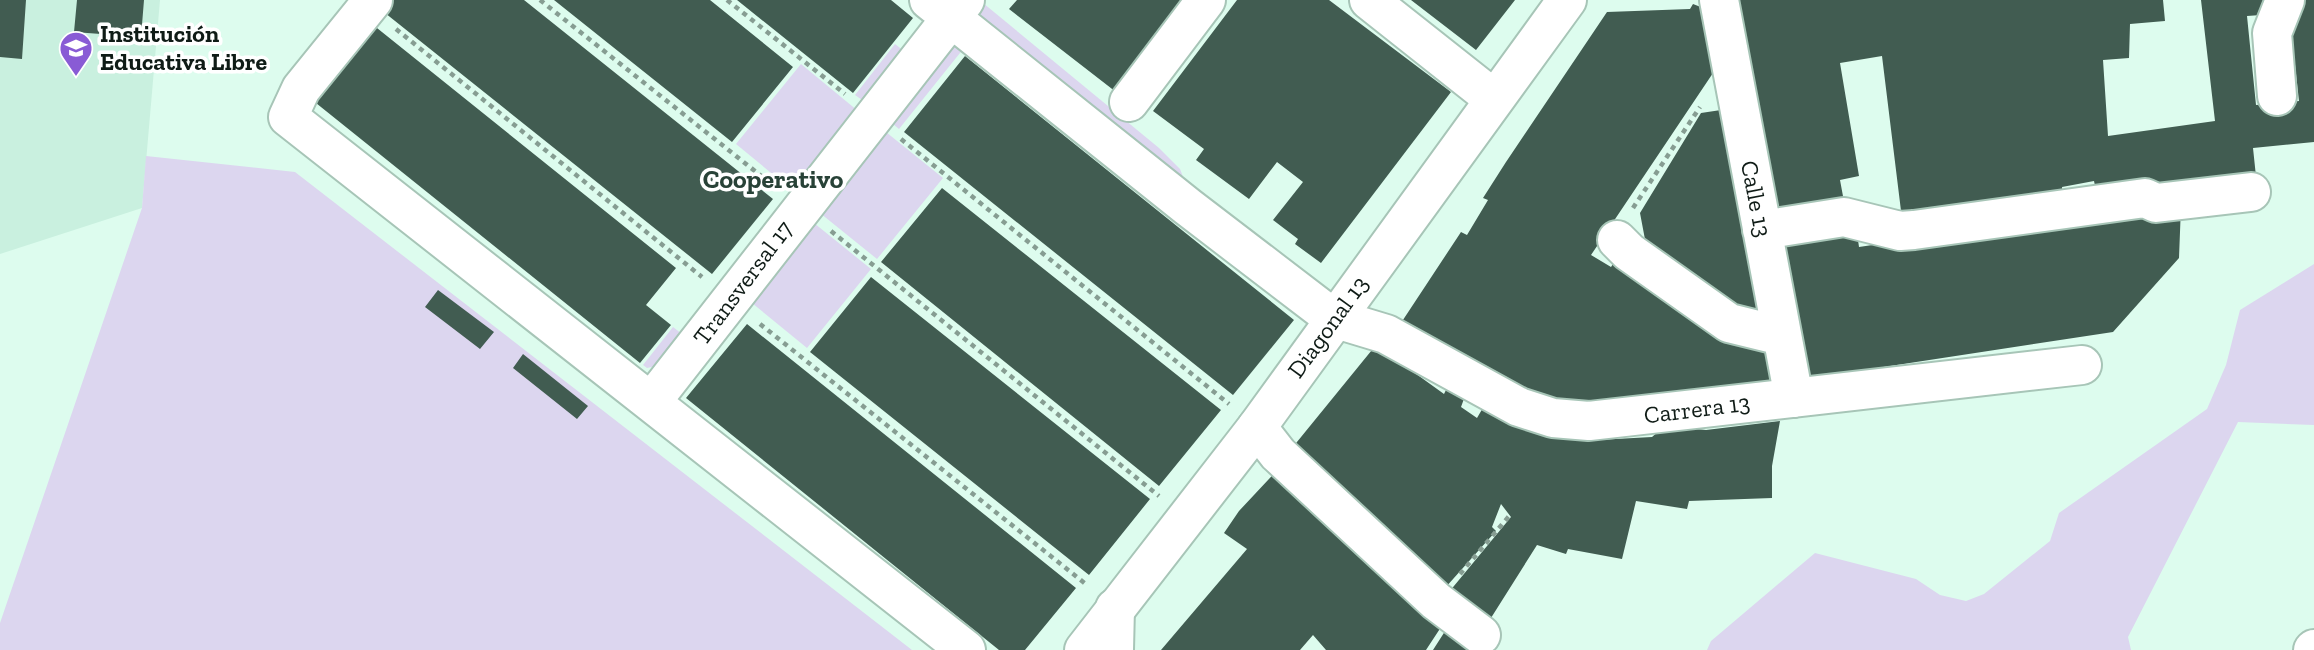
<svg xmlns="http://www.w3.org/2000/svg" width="2314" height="650" font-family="'Zilla Slab',serif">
<rect width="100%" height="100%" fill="#ddfcee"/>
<!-- built -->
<path fill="#c9f0df" d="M 0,0 L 160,0 L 142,208 L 0,254 Z"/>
<!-- green -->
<path fill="#dcd6ef" d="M 983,3 L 1159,148 L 1180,169 L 1188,190 L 980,18 L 977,12 Z
M 895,44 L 904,51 L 865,102 L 855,95 Z
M 952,46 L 964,48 L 899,129 L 887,119 Z
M 801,64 L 858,111 L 793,191 L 736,144 Z
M 881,128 L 943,178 L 877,259 L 815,209 Z
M 146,156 L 295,172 L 912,650 L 0,650 L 0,623 L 142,208 Z
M 809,219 L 871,269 L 807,348 L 752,303 Z
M 2314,264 L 2314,425 L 2238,422 L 2128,637 L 2131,650 L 1707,650 L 1711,641 L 1815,553 L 1916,579 L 1940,595 L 1966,601 L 1984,594 L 2050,541 L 2059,513 L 2207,409 L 2226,365 L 2240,310 Z
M 673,327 L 682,334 L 656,366 L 647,368 L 643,365 Z"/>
<!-- building -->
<path fill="#415c51" d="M 0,0 L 26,0 L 22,59 L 0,57 Z
M 77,0 L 144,0 L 141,37 L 74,32 Z
M 387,0 L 524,0 L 773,199 L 712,274 L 380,9 Z
M 554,0 L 710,0 L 793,67 L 732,142 Z
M 737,0 L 891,0 L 913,18 L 853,93 Z
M 1017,0 L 1188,0 L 1116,92 L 1009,9 Z
M 1237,0 L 1329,0 L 1451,92 L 1321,263 L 1295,244 L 1298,239 L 1273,220 L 1303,182 L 1277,162 L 1249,199 L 1196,160 L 1204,149 L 1153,111 Z
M 1411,0 L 1515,0 L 1476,50 Z
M 1729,0 L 2163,0 L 2165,21 L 2130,24 L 2129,58 L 2103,60 L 2108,136 L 2215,121 L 2201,0 L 2273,0 L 2275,14 L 2247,16 L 2256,105 L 2299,101 L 2289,10 L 2299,0 L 2314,0 L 2314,142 L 2253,148 L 2257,186 L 2097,195 L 2094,181 L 2062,187 L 2063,200 L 1902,219 L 1882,56 L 1840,63 L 1859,176 L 1840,180 L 1845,207 L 1777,217 Z
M 1693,4 L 1711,11 L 1713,73 L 1591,255 L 1611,267 L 1617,258 L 1770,355 L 1770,383 L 1597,410 L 1566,399 L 1558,409 L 1399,326 L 1461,232 L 1467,235 L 1488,200 L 1483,198 L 1506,162 L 1607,12 L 1690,9 Z
M 372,24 L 676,268 L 646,305 L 671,325 L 640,363 L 311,99 Z
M 965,56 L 1294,320 L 1233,395 L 904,132 Z
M 1721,110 L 1758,317 L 1740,320 L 1647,250 L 1640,213 L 1701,113 Z
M 942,188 L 1221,410 L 1159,486 L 881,262 Z
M 2181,206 L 2179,258 L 2113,332 L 1805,379 L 1784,237 L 1856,226 L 1859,247 L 2127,207 Z
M 871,277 L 1150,499 L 1089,575 L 810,352 Z
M 438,290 L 494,332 L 480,349 L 425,307 Z
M 747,324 L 1076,588 L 1025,650 L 999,650 L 686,398 Z
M 1376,345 L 1444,394 L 1447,388 L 1465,396 L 1461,407 L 1477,418 L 1484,406 L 1528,423 L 1597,440 L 1652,437 L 1659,431 L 1685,431 L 1686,428 L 1706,430 L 1780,421 L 1772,466 L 1772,498 L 1689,501 L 1687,509 L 1636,501 L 1622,559 L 1568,549 L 1566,554 L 1537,545 L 1484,629 L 1449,592 L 1511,517 L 1501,504 L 1492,527 L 1496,531 L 1445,588 L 1288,453 Z
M 523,354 L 588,406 L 577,419 L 513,368 Z
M 1281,466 L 1445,621 L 1426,650 L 1326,650 L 1313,635 L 1300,650 L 1161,650 L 1247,549 L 1224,533 L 1239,511 Z
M 1449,625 L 1484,650 L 1433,650 Z"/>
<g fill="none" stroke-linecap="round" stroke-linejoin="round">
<defs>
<path id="minor" d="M 373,0 L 301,89 L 288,117 L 966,650
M 929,0 L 1188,207 L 1333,318 L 1386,334 L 1519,407 L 1553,418 L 1589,421 L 2082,365
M 1369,0 L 1494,99
M 1719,0 L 1794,398
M 2277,96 L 2272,33 L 2285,0
M 1129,102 L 1206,0
M 1762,230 L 1844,217 L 1900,231 L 1914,230 L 2145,198 L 2156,203 L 2251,192
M 1617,240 L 1629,252 L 1729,323 L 1782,336
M 652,401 L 965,0
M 1257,427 L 1278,454 L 1436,601 L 1481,635
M 1114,650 L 1115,608
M 2313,650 L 2314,649"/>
<path id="major" d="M 1084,650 L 1257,427 L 1567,0"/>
</defs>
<!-- minor casing -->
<use href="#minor" stroke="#a7c5b7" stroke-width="42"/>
<!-- major casing -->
<use href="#major" stroke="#a7c5b7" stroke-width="42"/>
<!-- path -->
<path stroke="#869d92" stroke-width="4.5" stroke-dasharray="5 5" stroke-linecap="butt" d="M 540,0 L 775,187
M 727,0 L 845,94
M 396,29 L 702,277
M 901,139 L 1229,404
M 1633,208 L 1700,107
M 831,231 L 1159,496
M 760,324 L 1087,585
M 1460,574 L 1510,515"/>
<!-- minor -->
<use href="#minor" stroke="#fff" stroke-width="38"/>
<!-- major -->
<use href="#major" stroke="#fff" stroke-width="38"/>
</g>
<!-- icons -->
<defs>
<symbol id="university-pin" viewBox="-11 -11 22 30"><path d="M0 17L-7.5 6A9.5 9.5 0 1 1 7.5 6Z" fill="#895bd5" stroke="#fff"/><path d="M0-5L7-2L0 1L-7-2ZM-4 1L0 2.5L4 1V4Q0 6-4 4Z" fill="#fff"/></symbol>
</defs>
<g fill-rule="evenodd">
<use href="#university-pin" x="57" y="29" width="38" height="52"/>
</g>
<g text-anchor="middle" stroke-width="7" stroke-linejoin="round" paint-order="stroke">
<!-- poi labels -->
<g font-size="24" font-weight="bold" fill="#0f1b16" stroke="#fff" text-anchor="start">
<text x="100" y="42">Institución<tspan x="100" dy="28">Educativa Libre</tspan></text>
</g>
<!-- street labels -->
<g font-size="24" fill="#0f1b16" stroke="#fff">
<text transform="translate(1756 199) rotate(79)" y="8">Calle 13</text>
<text transform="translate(743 283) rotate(-53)" y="8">Transversal 17</text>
<text transform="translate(1328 327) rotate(-54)" y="8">Diagonal 13</text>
<text transform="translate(1697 409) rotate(-7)" y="8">Carrera 13</text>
</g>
<!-- neighbourhood labels -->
<g font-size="26" font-weight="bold" fill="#284237" stroke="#fff">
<text x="773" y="188">Cooperativo</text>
</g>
</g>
</svg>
